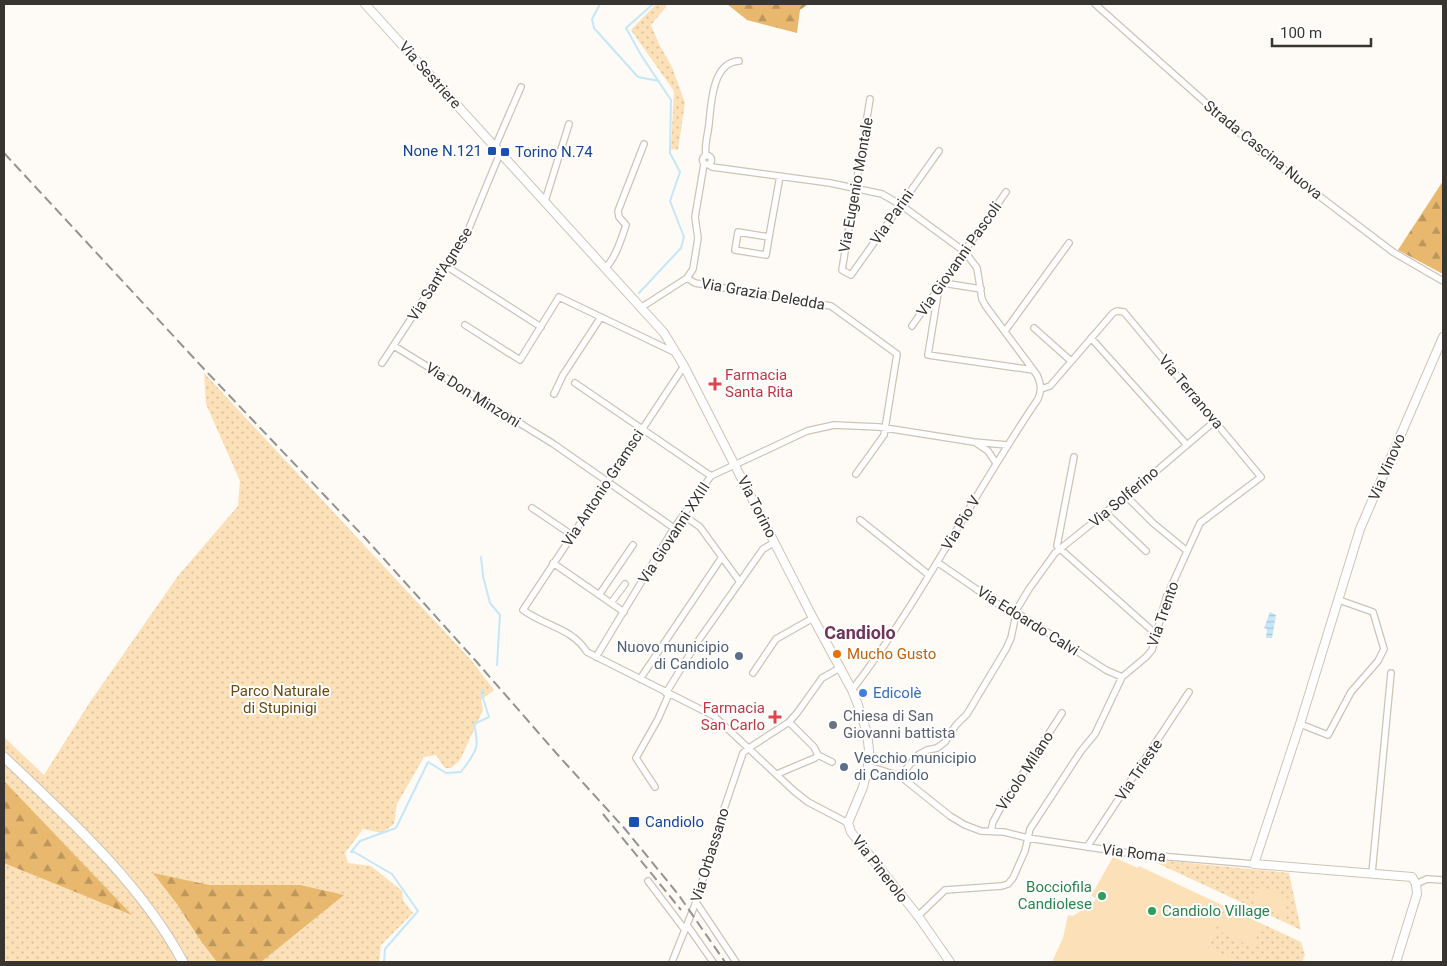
<svg xmlns="http://www.w3.org/2000/svg" width="1447" height="966" font-family="Roboto,sans-serif">
<defs>
<pattern id="grass-dots" width="8" height="8" patternUnits="userSpaceOnUse" patternTransform="scale(1.25)"><rect width="8" height="8" fill="#fbe0b8"/><path d="M2 2h.1M6 6h.1" fill="none" stroke="#d8c19e" stroke-width="1.8" stroke-linecap="round"/></pattern>
<pattern id="forest-firs" width="22" height="20" patternUnits="userSpaceOnUse" patternTransform="scale(1.25)"><rect width="22" height="20" fill="#e8b86e"/><path d="M5 1l3.5 6h-7zM16 11l3.5 6h-7z" fill="#bd965b"/></pattern>
<pattern id="water-rules" width="6" height="5" patternUnits="userSpaceOnUse" patternTransform="scale(1.25)"><rect width="6" height="5" fill="#c5e7f8"/><path d="M0 2.5h6" fill="none" stroke="#aac7d5"/></pattern>
</defs>
<rect width="100%" height="100%" fill="#fefaf5"/>
<!-- grass -->
<path fill="url(#grass-dots)" d="M 656,4 L 666,4 L 666,7 L 651,25 L 659,44 L 672,67 L 685,103 L 678,150 L 671,149 L 674,91 L 631,30 Z
M 204,373 L 471,660 L 494,690 L 481,700 L 483,710 L 460,760 L 451,768 L 445,768 L 436,755 L 424,757 L 397,804 L 394,824 L 382,833 L 363,829 L 345,853 L 348,863 L 371,866 L 402,891 L 403,901 L 413,913 L 381,945 L 379,962 L 4,962 L 4,737 L 44,775 L 90,702 L 178,576 L 238,506 L 240,481 L 206,404 Z
M 1158,860 L 1289,873 L 1301,930 L 1157,863 Z
M 1224,906 L 1301,942 L 1305,955 L 1302,962 L 1238,962 L 1207,948 Z"/>
<!-- forest -->
<path fill="url(#forest-firs)" d="M 727,4 L 808,4 L 800,10 L 797,33 L 747,20 Z
M 1443,181 L 1443,274 L 1398,250 Z
M 4,781 L 132,915 L 4,863 Z
M 153,873 L 209,885 L 300,885 L 344,895 L 261,962 L 217,962 L 201,941 L 177,904 Z"/>
<!-- pitch -->
<path fill="#fbe0b8" d="M 1113,857 L 1138,868 L 1139,866 L 1224,906 L 1207,948 L 1238,962 L 1052,962 L 1063,938 L 1068,915 L 1073,916 L 1095,901 L 1096,898 L 1091,896 Z
M 1261,886 L 1290,899 L 1282,916 L 1253,903 Z
M 1228,909 L 1262,926 L 1252,947 L 1217,930 Z"/>
<!-- water -->
<path fill="url(#water-rules)" d="M 1270,612 L 1276,615 L 1272,638 L 1266,638 L 1267,629 L 1264,628 Z"/>
<g fill="none" stroke-linecap="round" stroke-linejoin="round">
<!-- stream -->
<path stroke="#c5e7f8" stroke-width="2" d="M 600,4 L 592,19 L 594,28 L 638,77 L 659,81
M 639,293 L 681,248 L 684,237 L 670,201 L 680,172 L 670,153 L 671,100 L 641,55 L 626,28 L 653,4
M 481,557 L 483,576 L 490,603 L 500,615 L 497,665
M 384,962 L 385,949 L 418,911 L 392,874 L 354,852 L 351,852 L 360,841 L 396,828 L 428,762 L 446,773 L 461,772 C 476,751 480,750 474,724 L 489,717 L 481,692 L 483,690"/>
<defs>
<path id="street" d="M 1095,4 L 1261,152 L 1393,252 L 1443,281
M 870,99 L 842,270 L 851,275 L 939,151
M 495,147 L 521,87
M702.5 160a4.5 4.5 0 1 1 9 0a4.5 4.5 0 1 1-9 0Z
M 706,156 C 704,146 708,134 709,124 C 711,105 712,62 739,61
M 709,165 L 712,167 L 830,183 L 882,194 L 901,205 L 965,252 L 977,268 L 982,299 L 985,305 L 1037,375 C 1041,384 1042,390 1038,399 C 973,494 922,599 852,690
M 545,201 L 569,124
M 738,232 L 769,237 L 766,255 L 735,250 Z
M 769,237 L 780,176
M 446,266 L 541,327
M 605,268 C 615,260 622,237 626,225 L 619,217 L 618,211 L 644,144
M 687,278 L 695,283 L 831,306 L 897,354 L 884,435 L 856,474
M 943,283 L 981,289
M 939,287 L 928,355 L 1033,370
M 642,307 L 687,278 L 693,269 L 698,238 L 695,217 L 704,164
M 465,325 L 520,360 L 559,297 L 676,353
M 912,326 L 1006,192
M 1034,328 L 1071,361
M 1005,331 L 1069,243
M 1091,338 L 1187,445
M 394,346 L 552,443 L 674,528
M 382,363 L 467,233 L 498,158 L 501,154
M 684,366 L 523,610 C 545,626 572,628 587,652 L 714,716 L 794,791 L 808,802 L 848,823
M 575,383 L 711,476
M 554,394 L 563,375 L 601,317
M 976,443 L 988,451 L 996,463
M 1074,457 L 1057,546 L 1157,635
M 1126,496 L 1153,523 L 1187,551
M 532,508 L 572,535
M 1106,513 L 1146,551
M 683,515 L 700,527 L 740,582
M 860,520 L 929,575
M 937,562 L 1011,613 L 1019,614 L 1106,670 L 1122,677
M 553,563 L 624,612
M 599,595 L 633,545
M 611,603 L 625,584
M 596,657 L 674,528 L 711,476 L 807,431 L 834,425 L 879,427 L 974,442 L 1007,445
M 753,673 L 776,639 L 813,618
M 640,679 L 722,557
M 666,693 L 696,644 L 763,549 L 775,542
M 789,722 L 814,747 L 818,755 L 832,762
M 1300,724 L 1328,735 L 1351,692 L 1378,661 L 1384,649 L 1373,612 L 1339,600
M 868,766 L 900,776 L 950,816 L 965,825 L 981,831 L 1004,832 L 1028,838 L 1135,854 L 1254,864
M 777,774 L 815,758 L 818,755
M 900,776 L 918,755 L 927,750 L 937,748 L 945,742 L 956,725 L 967,714 L 1006,649 L 1011,638 L 1017,609 L 1029,589 L 1055,553 L 1147,479 L 1215,421
M 655,787 L 636,758 L 658,719 L 669,694
M 991,831 L 993,822 L 1000,809 L 1062,713
M 1087,847 L 1189,692
M 1372,873 L 1391,673
M 648,881 L 685,930
M 1416,884 L 1427,879 L 1443,880
M 696,902 L 736,962
M 918,916 L 945,890 L 1002,886 L 1008,884 L 1013,878 L 1025,851 L 1030,829 L 1081,751 L 1095,734 L 1122,677 L 1146,657 L 1152,650 L 1166,598 L 1200,523 L 1261,477 L 1124,312 L 1117,311 L 1113,313 L 1050,386 L 1041,389
M 687,925 L 713,962
M 672,962 L 696,902 L 724,809 L 743,753 L 749,748 L 789,722 L 797,713 L 822,678 L 840,668"/>
<path id="secondary" d="M 365,4 L 664,333 L 684,366 L 813,618 L 852,690 L 858,705 L 867,733 L 869,750 L 868,766 L 863,787 L 848,823 L 851,832 L 918,916 L 950,962
M 1396,962 L 1417,894 L 1416,884 L 1412,877 L 1254,864 L 1300,724 L 1360,529 L 1443,337"/>
<path id="primary" d="M 4,757 C 69,819 140,882 183,962"/>
</defs>
<!-- street casing -->
<use href="#street" stroke="#cdc4b6" stroke-width="8"/>
<!-- secondary casing -->
<use href="#secondary" stroke="#cdc4b6" stroke-width="10"/>
<!-- primary casing -->
<use href="#primary" stroke="#cdc4b6" stroke-width="11"/>
<!-- street -->
<use href="#street" stroke="#fff" stroke-width="5.5"/>
<!-- secondary -->
<use href="#secondary" stroke="#fff" stroke-width="8"/>
<!-- primary -->
<use href="#primary" stroke="#fff" stroke-width="9"/>
<!-- rail -->
<path stroke="#96928d" stroke-width="2" stroke-dasharray="10 5" stroke-linecap="butt" d="M 4,153 L 204,369 L 366,539 L 475,660 L 557,754 L 625,829 L 678,894 L 725,962
M 603,814 L 681,910"/>
</g>
<!-- markers -->
<g fill="#1a4fb4" stroke="#fff" stroke-width="2">
<rect x="487" y="146" width="10" height="10" rx="2.5"/>
<rect x="500" y="147" width="10" height="10" rx="2.5"/>
<rect x="628" y="816" width="12" height="12" rx="2.5"/>
</g>
<g fill="#e0444e" stroke="#fff" stroke-width="2">
<path d="M712.5 376.5h5v5h5v5h-5v5h-5v-5h-5v-5h5z"/>
<path d="M772.5 709.5h5v5h5v5h-5v5h-5v-5h-5v-5h5z"/>
</g>
<circle fill="#e8710a" stroke="#fff" stroke-width="2" cx="837" cy="654" r="5"/>
<g fill="#5c6f8a" stroke="#fff" stroke-width="2">
<circle cx="739" cy="656" r="5"/>
<circle cx="844" cy="767" r="5"/>
</g>
<circle fill="#3f7fe0" stroke="#fff" stroke-width="2" cx="863" cy="693" r="5"/>
<circle fill="#6b7280" stroke="#fff" stroke-width="2" cx="833" cy="725" r="5"/>
<g fill="#2e9e5b" stroke="#fff" stroke-width="2">
<circle cx="1102" cy="896" r="5"/>
<circle cx="1152" cy="911" r="5"/>
</g>
<g text-anchor="middle" stroke-width="4" stroke-linejoin="round" paint-order="stroke">
<!-- street labels -->
<g font-size="15" fill="#38342f" stroke="#fff">
<text transform="translate(430 75) rotate(48)" y="5">Via Sestriere</text>
<text transform="translate(1263 150) rotate(39)" y="5">Strada Cascina Nuova</text>
<text transform="translate(856 185) rotate(-80)" y="5">Via Eugenio Montale</text>
<text transform="translate(892 217) rotate(-55)" y="5">Via Parini</text>
<text transform="translate(959 259) rotate(-55)" y="5">Via Giovanni Pascoli</text>
<text transform="translate(440 274) rotate(-58)" y="5">Via Sant'Agnese</text>
<text transform="translate(763 294) rotate(10)" y="5">Via Grazia Deledda</text>
<text transform="translate(1191 392) rotate(50)" y="5">Via Terranova</text>
<text transform="translate(473 395) rotate(32)" y="5">Via Don Minzoni</text>
<text transform="translate(1387 467) rotate(-67)" y="5">Via Vinovo</text>
<text transform="translate(603 488) rotate(-57)" y="5">Via Antonio Gramsci</text>
<text transform="translate(1124 497) rotate(-40)" y="5">Via Solferino</text>
<text transform="translate(757 507) rotate(63)" y="5">Via Torino</text>
<text transform="translate(961 523) rotate(-59)" y="5">Via Pio V</text>
<text transform="translate(674 533) rotate(-57)" y="5">Via Giovanni XXIII</text>
<text transform="translate(1163 614) rotate(-71)" y="5">Via Trento</text>
<text transform="translate(1028 621) rotate(32)" y="5">Via Edoardo Calvi</text>
<text transform="translate(1139 770) rotate(-56)" y="5">Via Trieste</text>
<text transform="translate(1025 771) rotate(-57)" y="5">Vicolo Milano</text>
<text transform="translate(1134 853) rotate(7)" y="5">Via Roma</text>
<text transform="translate(710 855) rotate(-73)" y="5">Via Orbassano</text>
<text transform="translate(880 869) rotate(52)" y="5">Via Pinerolo</text>
</g>
<!-- transit labels -->
<g font-size="15" fill="#164399" stroke="#fff" text-anchor="start">
<text x="482" y="156" text-anchor="end">None N.121</text>
<text x="515" y="157">Torino N.74</text>
<text x="645" y="827">Candiolo</text>
</g>
<!-- health labels -->
<g font-size="15" fill="#be3a42" stroke="#fff" text-anchor="start">
<text x="725" y="380">Farmacia<tspan x="725" dy="17">Santa Rita</tspan></text>
<text x="765" y="713" text-anchor="end">Farmacia<tspan x="765" dy="17">San Carlo</tspan></text>
</g>
<!-- service labels -->
<g font-size="15" fill="#4e5e75" stroke="#fff" text-anchor="end">
<text x="729" y="652">Nuovo municipio<tspan x="729" dy="17">di Candiolo</tspan></text>
<text x="854" y="763" text-anchor="start">Vecchio municipio<tspan x="854" dy="17">di Candiolo</tspan></text>
</g>
<!-- food labels -->
<g font-size="15" fill="#c56008" stroke="#fff" text-anchor="start">
<text x="847" y="659">Mucho Gusto</text>
</g>
<!-- park labels -->
<g font-size="15" fill="#6a4a10" stroke="#fff">
<text x="280" y="696">Parco Naturale<tspan x="280" dy="17">di Stupinigi</tspan></text>
</g>
<!-- shop labels -->
<g font-size="15" fill="#366cbe" stroke="#fff" text-anchor="start">
<text x="873" y="698">Edicolè</text>
</g>
<!-- worship labels -->
<g font-size="15" fill="#5b616d" stroke="#fff" text-anchor="start">
<text x="843" y="721">Chiesa di San<tspan x="843" dy="17">Giovanni battista</tspan></text>
</g>
<!-- leisure labels -->
<g font-size="15" fill="#27864d" stroke="#fff" text-anchor="end">
<text x="1092" y="892">Bocciofila<tspan x="1092" dy="17">Candiolese</tspan></text>
<text x="1162" y="916" text-anchor="start">Candiolo Village</text>
</g>
<!-- quarter labels -->
<g font-size="18" font-weight="bold" fill="#71345c" stroke="#fff">
<text x="860" y="639">Candiolo</text>
</g>
</g>
<!-- border -->
<rect width="1447" height="966" fill="none" stroke="#38342f" stroke-width="10"/>
<!-- scale -->
<path d="M1272 38v8h99v-8" fill="none" stroke="#38342f" stroke-width="2.5"/>
<text x="1280" y="38" font-size="15" fill="#38342f" stroke="#ffffff" stroke-width="4" paint-order="stroke">100 m</text>
</svg>
